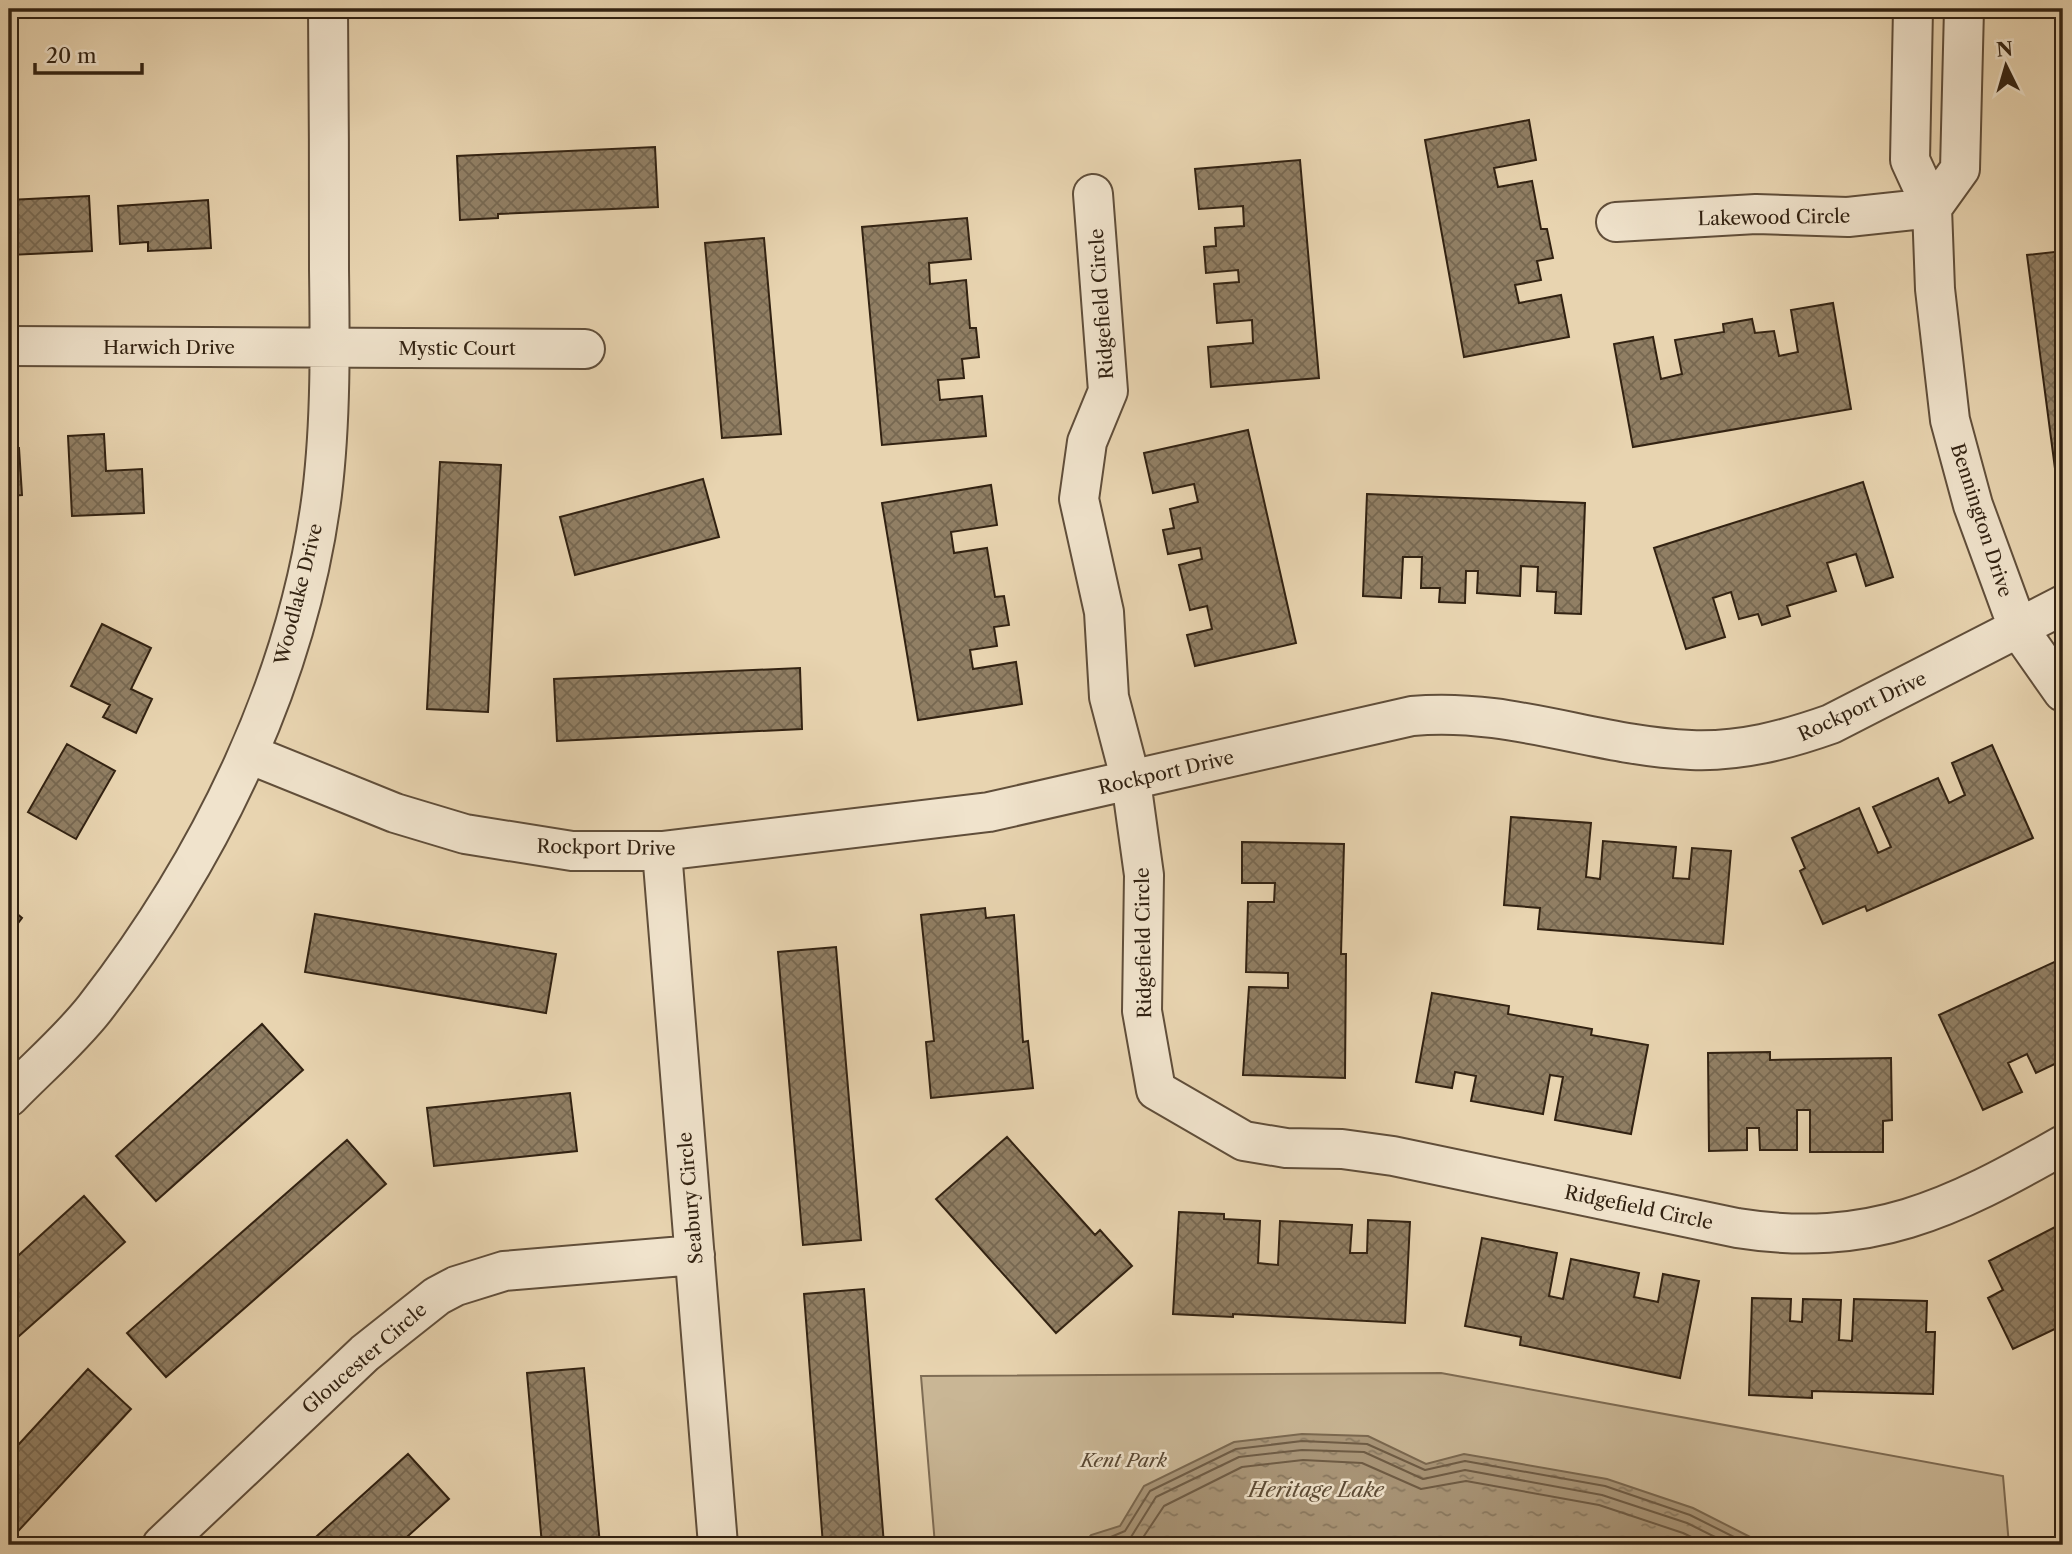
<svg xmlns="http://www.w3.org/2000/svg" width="2072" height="1554" font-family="'Libre Caslon Text',serif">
<defs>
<pattern id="water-ripples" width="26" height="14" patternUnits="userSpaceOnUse" patternTransform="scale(1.75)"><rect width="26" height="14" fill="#aa977a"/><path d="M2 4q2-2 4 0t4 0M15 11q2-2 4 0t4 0" fill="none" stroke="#8b7b63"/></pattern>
<pattern id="building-cross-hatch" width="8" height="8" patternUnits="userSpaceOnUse" patternTransform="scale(1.75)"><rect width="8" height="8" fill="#917f64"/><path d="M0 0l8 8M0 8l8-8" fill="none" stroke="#776851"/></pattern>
</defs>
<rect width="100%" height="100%" fill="#e8d4b0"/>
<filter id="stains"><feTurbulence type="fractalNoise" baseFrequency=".00286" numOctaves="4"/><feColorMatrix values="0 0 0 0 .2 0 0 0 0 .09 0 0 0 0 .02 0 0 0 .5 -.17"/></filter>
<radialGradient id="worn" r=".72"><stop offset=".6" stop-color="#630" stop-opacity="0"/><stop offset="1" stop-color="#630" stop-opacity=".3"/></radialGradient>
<!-- green -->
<path fill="#c9b695" stroke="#7e6c54" stroke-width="2" d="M 1441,1373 L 2003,1476 L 2009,1545 L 935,1545 L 921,1376 Z"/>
<!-- water -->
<path fill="url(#water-ripples)" stroke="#7a6850" stroke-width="2" d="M 1302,1434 L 1368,1436 L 1426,1464 L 1464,1454 L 1607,1479 L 1693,1508 L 1766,1545 L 1083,1545 L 1091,1535 L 1120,1526 L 1144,1486 L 1234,1442 Z"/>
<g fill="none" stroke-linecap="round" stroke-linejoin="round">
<!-- shore -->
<path stroke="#6e5c46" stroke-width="2" d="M 1092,1545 L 1125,1531 L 1150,1491 L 1236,1449 L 1302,1441 L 1367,1444 L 1425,1470 L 1465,1461 L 1605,1486 L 1690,1515 L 1750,1545
M 1111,1545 L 1131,1537 L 1156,1497 L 1239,1457 L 1302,1450 L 1364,1452 L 1423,1479 L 1465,1470 L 1602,1495 L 1687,1523 L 1731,1545
M 1138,1545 L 1164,1506 L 1242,1467 L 1303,1460 L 1362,1463 L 1421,1489 L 1466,1481 L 1599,1505 L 1683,1533 L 1708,1545"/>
</g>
<!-- building -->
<path fill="url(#building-cross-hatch)" stroke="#322212" stroke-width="2" d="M 1529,120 L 1536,160 L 1494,168 L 1498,187 L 1532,181 L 1541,229 L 1547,229 L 1553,258 L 1537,261 L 1541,280 L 1515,285 L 1519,303 L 1561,295 L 1569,337 L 1464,357 L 1425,140 Z
M 655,147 L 658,207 L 498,214 L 498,218 L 460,220 L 457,156 Z
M 1300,160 L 1319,378 L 1211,387 L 1208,347 L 1253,343 L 1252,320 L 1217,323 L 1214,284 L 1239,282 L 1238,270 L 1206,273 L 1204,247 L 1216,246 L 1215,228 L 1244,226 L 1243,206 L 1199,209 L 1195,169 Z
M 89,196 L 92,251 L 10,255 L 9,200 Z
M 208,200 L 211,248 L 148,251 L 148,242 L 120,244 L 118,206 Z
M 967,218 L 971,259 L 929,263 L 930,284 L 966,280 L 970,328 L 976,328 L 979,357 L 962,359 L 964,378 L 938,380 L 940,400 L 982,396 L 986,436 L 882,445 L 862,227 Z
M 764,238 L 781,434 L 722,438 L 705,243 Z
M 2063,251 L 2063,475 L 2056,476 L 2027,255 Z
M 1833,303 L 1851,409 L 1633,447 L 1614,344 L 1653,337 L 1661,379 L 1682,374 L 1675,340 L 1724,332 L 1723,324 L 1752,319 L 1755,333 L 1774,331 L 1779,356 L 1798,352 L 1791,310 Z
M 1248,430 L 1296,643 L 1195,666 L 1187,635 L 1212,629 L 1207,606 L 1190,610 L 1179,565 L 1202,559 L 1200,548 L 1168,554 L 1163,530 L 1174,528 L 1170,509 L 1198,502 L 1194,484 L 1153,493 L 1144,453 Z
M 104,434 L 106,471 L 142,469 L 144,513 L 72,516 L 68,436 Z
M 19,448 L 22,495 L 9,496 L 9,449 Z
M 440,462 L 501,465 L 488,712 L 427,709 Z
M 703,479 L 719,537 L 575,575 L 560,517 Z
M 1863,482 L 1893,577 L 1866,586 L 1856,554 L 1827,563 L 1836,591 L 1787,606 L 1790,616 L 1762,625 L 1758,614 L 1739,619 L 1731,592 L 1713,598 L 1725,637 L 1686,649 L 1654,548 Z
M 991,485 L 997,525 L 951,532 L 954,553 L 987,548 L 995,597 L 1004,596 L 1009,625 L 994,627 L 997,646 L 970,650 L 973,669 L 1016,662 L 1022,704 L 918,720 L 882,503 Z
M 1367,494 L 1585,503 L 1581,614 L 1555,613 L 1556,592 L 1537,591 L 1538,567 L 1521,566 L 1520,596 L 1477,593 L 1478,571 L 1466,571 L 1465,603 L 1439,602 L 1440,588 L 1421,588 L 1422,557 L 1403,557 L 1401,598 L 1363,596 Z
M 102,624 L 151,648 L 131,689 L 152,699 L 136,733 L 103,717 L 110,705 L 71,686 Z
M 800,668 L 802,729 L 557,741 L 554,679 Z
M 67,744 L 115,771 L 76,839 L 28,812 Z
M 1992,745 L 2033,838 L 1867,911 L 1865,906 L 1823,924 L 1800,871 L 1805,868 L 1792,838 L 1859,808 L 1878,853 L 1891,847 L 1873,807 L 1938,778 L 1949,803 L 1965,795 L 1952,763 Z
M 1511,817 L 1591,823 L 1586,877 L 1600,879 L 1603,841 L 1676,847 L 1673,878 L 1689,879 L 1692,848 L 1731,851 L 1723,944 L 1538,929 L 1540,908 L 1504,905 Z
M 1242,842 L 1344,844 L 1341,954 L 1346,954 L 1345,1078 L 1243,1075 L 1249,987 L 1288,988 L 1288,973 L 1246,972 L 1248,902 L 1274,902 L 1275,883 L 1242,883 Z
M 9,907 L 22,918 L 9,935 Z
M 985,908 L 986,918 L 1014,915 L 1023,1042 L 1028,1041 L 1033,1088 L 931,1098 L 926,1042 L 934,1041 L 921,915 Z
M 315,914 L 556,954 L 546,1013 L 305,972 Z
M 836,947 L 861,1240 L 803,1245 L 778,952 Z
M 2063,958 L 2063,1060 L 2036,1073 L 2027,1054 L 2008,1063 L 2022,1092 L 1983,1110 L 1939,1015 Z
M 1432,993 L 1509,1006 L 1508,1014 L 1592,1029 L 1591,1035 L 1648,1045 L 1631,1134 L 1555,1120 L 1563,1077 L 1550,1075 L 1543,1114 L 1471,1101 L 1476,1076 L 1455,1072 L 1452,1088 L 1416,1082 Z
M 262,1024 L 303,1070 L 156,1201 L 116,1156 Z
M 1770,1052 L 1770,1060 L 1891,1058 L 1892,1120 L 1883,1121 L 1883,1152 L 1810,1152 L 1810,1110 L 1797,1110 L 1797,1150 L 1760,1150 L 1759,1128 L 1747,1128 L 1747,1150 L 1709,1151 L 1708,1053 Z
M 570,1093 L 577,1151 L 434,1166 L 427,1108 Z
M 1007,1137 L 1095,1235 L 1100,1230 L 1132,1266 L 1056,1333 L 936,1199 Z
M 347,1140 L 386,1184 L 166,1377 L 127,1333 Z
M 84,1196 L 125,1242 L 9,1345 L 9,1264 Z
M 1179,1212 L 1224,1214 L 1224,1219 L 1260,1221 L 1258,1263 L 1278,1265 L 1280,1221 L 1352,1225 L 1350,1253 L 1367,1253 L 1368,1220 L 1410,1222 L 1405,1323 L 1233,1314 L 1233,1317 L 1173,1314 Z
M 2063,1223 L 2063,1325 L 2013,1349 L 1988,1298 L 2003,1290 L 1989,1261 Z
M 1482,1238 L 1557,1253 L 1549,1296 L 1563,1299 L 1571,1259 L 1639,1273 L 1634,1297 L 1658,1302 L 1663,1274 L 1699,1281 L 1680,1378 L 1520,1345 L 1521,1337 L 1465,1326 Z
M 864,1289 L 884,1545 L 823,1545 L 804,1294 Z
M 1752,1298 L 1791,1299 L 1790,1321 L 1802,1322 L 1803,1299 L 1841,1300 L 1839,1340 L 1852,1341 L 1854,1299 L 1927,1301 L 1926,1332 L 1935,1332 L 1933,1394 L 1812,1391 L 1812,1398 L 1749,1395 Z
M 584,1368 L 600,1545 L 542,1545 L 527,1373 Z
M 88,1369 L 131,1409 L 9,1541 L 9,1455 Z
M 408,1454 L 449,1499 L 398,1545 L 307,1545 Z"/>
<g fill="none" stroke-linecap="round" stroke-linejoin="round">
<defs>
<path id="minor" d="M 1913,9 L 1910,160 L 1932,208 L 1935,289 L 1950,420 L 1973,505 L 2018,628 L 2063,692
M 1093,194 L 1108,391 L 1087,442 L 1079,499 L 1104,612 L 1109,697 L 1131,781 L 1144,875 L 1142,1011 L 1156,1090 L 1244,1141 L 1286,1148 L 1342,1149 L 1393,1156 L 1737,1228 C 1870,1249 1951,1209 2063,1145
M 1932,208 L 1960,169 L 1964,9
M 1616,222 L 1756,214 L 1848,217 L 1932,208
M 9,346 L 585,349
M 249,754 L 395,813 L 465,834 L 572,851 L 662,851 L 989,812 L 1412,716 C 1510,707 1595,746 1691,750 C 1740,752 1786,740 1831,724 L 2063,605
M 662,851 L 718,1545
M 9,1097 C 37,1068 70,1040 95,1008 C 210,860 298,681 322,494 C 331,420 330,343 329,269 C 329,182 329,96 328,9
M 162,1545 L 365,1353 L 437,1296 L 456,1286 L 504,1271 L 695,1255"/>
</defs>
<!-- minor casing -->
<use href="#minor" stroke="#604e3a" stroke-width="42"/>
<!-- minor -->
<use href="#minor" stroke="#f0e3cc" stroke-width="38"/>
</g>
<g text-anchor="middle" stroke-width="5" stroke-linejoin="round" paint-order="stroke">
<!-- street labels -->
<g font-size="19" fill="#322212" stroke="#f0e3cc">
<text transform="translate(1774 217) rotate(-1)" y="7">Lakewood Circle</text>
<text transform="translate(1101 304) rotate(-94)" y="7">Ridgefield Circle</text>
<text x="169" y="354">Harwich Drive</text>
<text x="457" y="355">Mystic Court</text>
<text transform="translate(1982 520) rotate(72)" y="7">Bennington Drive</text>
<text transform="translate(298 594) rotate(-76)" y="7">Woodlake Drive</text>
<text transform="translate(1862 706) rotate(-25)" y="7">Rockport Drive</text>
<text transform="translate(1166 772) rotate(-13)" y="7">Rockport Drive</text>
<text transform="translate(606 847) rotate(1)" y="7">Rockport Drive</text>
<text transform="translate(1143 943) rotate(-91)" y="7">Ridgefield Circle</text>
<text transform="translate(690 1198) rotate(-95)" y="7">Seabury Circle</text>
<text transform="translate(1639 1207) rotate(12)" y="7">Ridgefield Circle</text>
<text transform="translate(364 1358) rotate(-41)" y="7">Gloucester Circle</text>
</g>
<!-- park labels -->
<g font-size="19" font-style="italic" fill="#584733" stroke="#f0e3cc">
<text x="1124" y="1467">Kent Park</text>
</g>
<!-- water labels -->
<g font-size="21" font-style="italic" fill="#5c4b36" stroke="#f0e3cc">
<text x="1316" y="1497">Heritage Lake</text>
</g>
</g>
<!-- margin -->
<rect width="2072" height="1554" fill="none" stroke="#e8d4b0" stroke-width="35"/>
<rect x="10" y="10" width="2051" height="1533" fill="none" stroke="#322212" stroke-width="3.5"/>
<rect x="18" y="18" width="2037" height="1519" fill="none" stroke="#322212" stroke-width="2"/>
<!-- north arrow -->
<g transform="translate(2006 66) rotate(355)" stroke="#f0e3cc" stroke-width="5" paint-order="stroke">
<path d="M0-5L12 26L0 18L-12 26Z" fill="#322212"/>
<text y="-10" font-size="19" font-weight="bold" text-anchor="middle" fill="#322212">N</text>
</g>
<!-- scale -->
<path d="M35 63v10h107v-10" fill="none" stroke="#322212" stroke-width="3.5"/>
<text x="46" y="63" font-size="21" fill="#322212" stroke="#f0e3cc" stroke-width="5" paint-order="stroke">20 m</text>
<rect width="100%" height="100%" filter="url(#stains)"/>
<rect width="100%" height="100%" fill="url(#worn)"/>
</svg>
